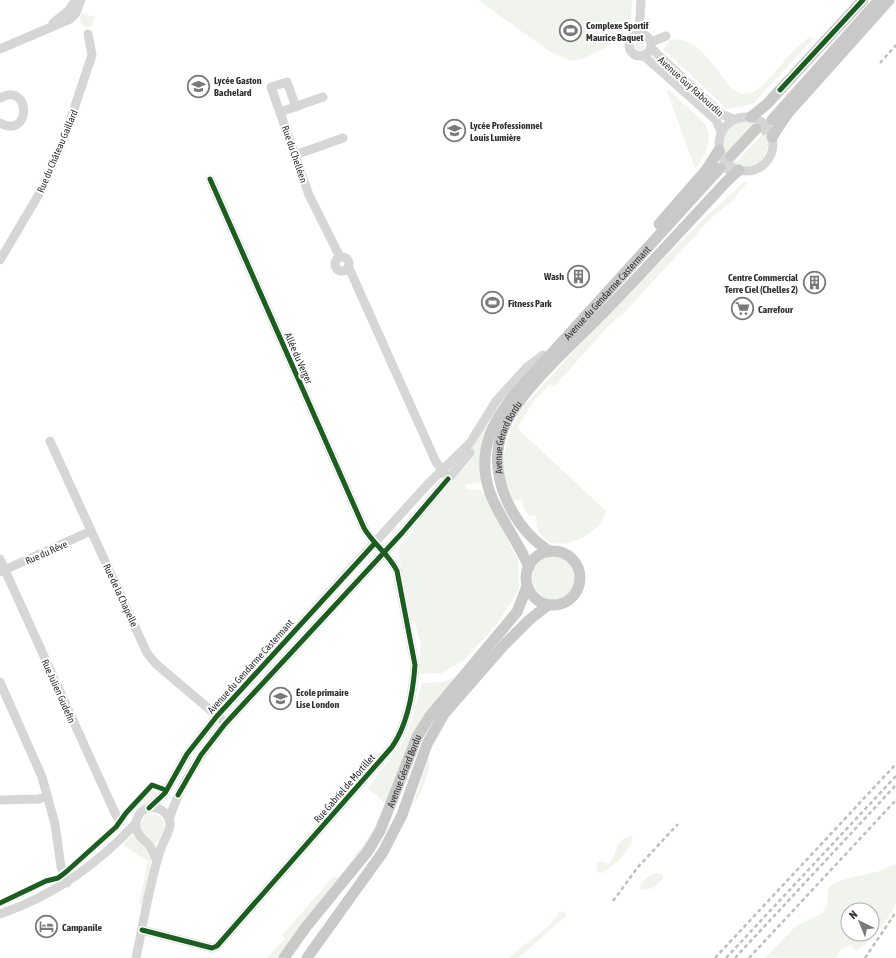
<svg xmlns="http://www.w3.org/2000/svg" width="896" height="958" font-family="'Asap Condensed',sans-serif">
<rect width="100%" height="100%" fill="#fff"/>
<!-- green -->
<path fill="#f1f3ed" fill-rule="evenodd" d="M 478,0 L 632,0 L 631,18 L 611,44 L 583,59 L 571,61 L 549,51 Z
M 82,13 L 95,17 L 91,27 L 85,27 C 80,23 78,19 82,13 Z
M 810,36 L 813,39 L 753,104 L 727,109 L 663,49 L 669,43 L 668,40 C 700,35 713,68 731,88 C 737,92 744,96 751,93 C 765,88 788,55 800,44 L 803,43 Z
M635 46a5 5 0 1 1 10 0a5 5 0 1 1-10 0Z
M 669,90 L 704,123 C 715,137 705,157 695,168 L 667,91 Z
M 746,121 C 761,123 773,137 766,152 C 764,158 760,163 754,165 C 722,178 708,124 746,121 ZM 754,126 L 762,134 L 737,162 L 729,154 Z
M 744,182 L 747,183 L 732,201 L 715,214 L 623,314 L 608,326 L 554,387 L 550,384 L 534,401 L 517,428 L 606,511 C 603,535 545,564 536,524 L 538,523 L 535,515 L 531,516 L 525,511 L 522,500 L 513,500 L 503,474 L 503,458 L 511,429 L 523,407 L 584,340 L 700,222 Z
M 510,389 L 496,411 L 484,482 L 465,485 L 466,488 L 470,490 L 481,490 L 483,492 L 518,560 L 519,586 L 517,593 L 497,624 L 464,660 L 442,673 L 421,674 L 419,672 L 421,641 L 418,636 L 415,622 L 412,622 L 398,552 L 400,550 L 400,546 L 412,533 L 417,521 L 473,458 L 475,454 L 470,446 L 493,409 Z
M532 578a22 22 0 1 1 44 0a22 22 0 1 1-44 0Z
M 456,677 L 437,700 L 379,830 L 282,958 L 267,958 L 285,939 L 282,935 L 334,876 L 338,878 L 369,837 L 386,804 L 368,788 L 407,736 L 422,683 L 443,682 Z
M 428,757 C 433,769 420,796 413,806 Z
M 152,788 L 155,788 L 158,796 L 157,799 L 141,807 L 127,817 L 128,814 Z
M 154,814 L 160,816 L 165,823 L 164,831 L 155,845 L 145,835 L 140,825 L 145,816 Z
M 135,832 L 151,856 L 150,872 L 143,902 L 139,905 L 148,861 L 123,845 Z
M 631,836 L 633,839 C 627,852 615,867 601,873 L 596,870 L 598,861 L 609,864 C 618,853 615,839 631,836 Z
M 892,865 L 896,865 C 896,875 896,895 896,903 C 892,915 867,947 856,951 L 850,945 L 841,949 L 835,958 L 765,958 L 796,926 L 821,914 L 827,907 L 828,888 C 846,873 872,878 892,865 ZM 848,910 L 872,910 L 872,934 L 848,934 Z
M 656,873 L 661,874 L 663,876 C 661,885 648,892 640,889 C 641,880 648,876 656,873 Z
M 563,911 L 567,915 L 522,955 L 518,958 L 509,958 C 525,941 549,932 559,912 Z"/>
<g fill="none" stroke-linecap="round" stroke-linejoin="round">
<!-- major-tunnel -->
<path stroke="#d6d6d6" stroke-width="11" stroke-dasharray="11 5.5" stroke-linecap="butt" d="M 760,132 L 772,120
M 724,172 L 735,160"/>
<!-- minor -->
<path stroke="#d6d6d6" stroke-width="9" d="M 53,23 L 68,11 L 76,0
M629 45a11 11 0 1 1 22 0a11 11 0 1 1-22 0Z
M 639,34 L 641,0
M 651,42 L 666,36
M 651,48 L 721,114 L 733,119
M 0,49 L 70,19 L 76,13 L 81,0
M 644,56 L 716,120 L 721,132
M 0,98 C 31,81 32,140 0,123
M 296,107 L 287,82 L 271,87 L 309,195 L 340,257
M 280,112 L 323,97
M719 144a27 27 0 1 1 54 0a27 27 0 1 1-54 0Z
M 295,155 L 343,138
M335 264a7 7 0 1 1 14 0a7 7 0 1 1-14 0Z
M 0,260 L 42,189 L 64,139 L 92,55 L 88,34
M 349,268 L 436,462 L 445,474
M 50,441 L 147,653 L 156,664 L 221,719
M 0,559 L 115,813 L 120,822
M 0,572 L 91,531
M 0,682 L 42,777 L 55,824 L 61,867 L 67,883
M 0,800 L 39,799 L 47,796
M 149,808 L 165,793 L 187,754 L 217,716 L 428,484 L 470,443 L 496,401 L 527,367 L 543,355
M 169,820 C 180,783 202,753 225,724 L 402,533 L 470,453
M 0,914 C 53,896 97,865 135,824
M 142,930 L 212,948 L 217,946 L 392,747 C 408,724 413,693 415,665 L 397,571 C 389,554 373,544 364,528 L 210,179
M 136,958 C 144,921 149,883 161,848 C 164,839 171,831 170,822 C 168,813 159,806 149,808 C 137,811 132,825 139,834 C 141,839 146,841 149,845 C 153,850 155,857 157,862"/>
<!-- major -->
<g stroke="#c9c9c9" stroke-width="11">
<path d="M 751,117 L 767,104 L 863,0"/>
<path d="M 772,120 L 879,0"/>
<path d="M 772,137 L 788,113 L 889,0"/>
<path d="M 731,156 L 756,129"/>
<path d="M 659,224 L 707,169 L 719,150"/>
<circle cx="553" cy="578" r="27"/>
<path id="s1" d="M 549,551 C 512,527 486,474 503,430 C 519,389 576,342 607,309 C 648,267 687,224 727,181 L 739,170"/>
<path id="s2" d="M 529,567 C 518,541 500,519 490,493 C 475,450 494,418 521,387 L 720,168"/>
<path id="s3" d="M 284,958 L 306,927 L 368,851 L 380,831 L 417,737 L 430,716 L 517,612 L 527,586"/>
<path d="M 307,958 L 383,852 L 402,815 L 427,744 L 444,714 L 505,644 L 529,620 L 548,605"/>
</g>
<!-- rail -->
<path stroke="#bebebe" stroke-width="2.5" stroke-dasharray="4 3" stroke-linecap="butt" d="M 880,63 L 896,45
M 613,901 L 638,867 L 678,824
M 715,958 L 896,764
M 726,958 L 896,776
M 735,958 L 896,785
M 749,958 L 896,800
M 865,958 L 896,912"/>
<defs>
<path id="cycleway" d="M 780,90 L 863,0
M 178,795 L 201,755 L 225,724 L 402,533 L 448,479
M 149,808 L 165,793 L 187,754 L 217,716 L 375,543
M 0,903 L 46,881 L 58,878 L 66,872 L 116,827 L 126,813 L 152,785 L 163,789
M 142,930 L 212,948 L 217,946 L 392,747 C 408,724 413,693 415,665 L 397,571 C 389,554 373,544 364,528 L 210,179"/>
</defs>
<!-- cycleway casing -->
<use href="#cycleway" stroke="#fff" stroke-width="8"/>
<!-- cycleway -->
<use href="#cycleway" stroke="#1b5e20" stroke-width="5"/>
</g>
<!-- icons -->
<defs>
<symbol id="stadium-ring" viewBox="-11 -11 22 22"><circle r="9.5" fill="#fff" stroke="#7a7a7a" stroke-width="1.5"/><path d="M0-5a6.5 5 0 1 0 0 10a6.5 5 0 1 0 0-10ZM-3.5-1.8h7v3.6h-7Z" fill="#7a7a7a"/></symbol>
<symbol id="school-ring" viewBox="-11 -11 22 22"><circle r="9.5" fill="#fff" stroke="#7a7a7a" stroke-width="1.5"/><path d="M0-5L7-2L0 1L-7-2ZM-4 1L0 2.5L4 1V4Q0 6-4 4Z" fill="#7a7a7a"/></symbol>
<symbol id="building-ring" viewBox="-11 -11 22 22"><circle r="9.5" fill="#fff" stroke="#7a7a7a" stroke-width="1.5"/><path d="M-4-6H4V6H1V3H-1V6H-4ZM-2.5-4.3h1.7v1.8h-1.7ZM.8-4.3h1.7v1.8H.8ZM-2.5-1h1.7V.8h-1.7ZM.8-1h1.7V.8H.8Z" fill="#7a7a7a"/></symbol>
<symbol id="supermarket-ring" viewBox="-11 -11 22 22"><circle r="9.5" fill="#fff" stroke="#7a7a7a" stroke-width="1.5"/><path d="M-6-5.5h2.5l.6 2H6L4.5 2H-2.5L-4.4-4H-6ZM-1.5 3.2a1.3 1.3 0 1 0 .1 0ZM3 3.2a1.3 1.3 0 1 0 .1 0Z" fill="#7a7a7a"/></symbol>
<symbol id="hotel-ring" viewBox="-11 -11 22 22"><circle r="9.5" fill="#fff" stroke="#7a7a7a" stroke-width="1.5"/><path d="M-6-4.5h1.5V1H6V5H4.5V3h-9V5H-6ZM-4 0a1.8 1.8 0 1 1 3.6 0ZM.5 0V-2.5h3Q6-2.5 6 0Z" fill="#7a7a7a"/></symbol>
</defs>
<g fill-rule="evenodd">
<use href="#stadium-ring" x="558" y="18" width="25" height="25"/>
<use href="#school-ring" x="186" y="74" width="25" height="25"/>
<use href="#school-ring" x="442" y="118" width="25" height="25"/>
<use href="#building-ring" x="566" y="264" width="25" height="25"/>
<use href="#building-ring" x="802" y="270" width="25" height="25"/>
<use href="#stadium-ring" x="480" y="290" width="25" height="25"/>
<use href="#supermarket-ring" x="730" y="296" width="25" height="25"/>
<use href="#school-ring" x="268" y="686" width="25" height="25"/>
<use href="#hotel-ring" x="34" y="914" width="25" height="25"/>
</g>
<g text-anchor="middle" stroke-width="4" stroke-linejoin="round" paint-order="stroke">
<!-- poi labels -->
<g font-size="10" font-weight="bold" fill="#323232" stroke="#fff" text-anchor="start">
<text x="586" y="29">Complexe Sportif<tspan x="586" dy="12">Maurice Baquet</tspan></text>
<text x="214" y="84">Lycée Gaston<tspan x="214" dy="12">Bachelard</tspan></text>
<text x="470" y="129">Lycée Professionnel<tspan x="470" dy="12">Louis Lumière</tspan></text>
<text x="564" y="280" text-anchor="end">Wash</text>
<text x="798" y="281" text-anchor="end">Centre Commercial<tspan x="798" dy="12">Terre Ciel (Chelles 2)</tspan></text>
<text x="508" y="307">Fitness Park</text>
<text x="758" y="313">Carrefour</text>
<text x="296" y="696">École primaire<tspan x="296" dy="12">Lise London</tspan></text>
<text x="62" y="931">Campanile</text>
</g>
<!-- street labels -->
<g font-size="10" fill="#323232" stroke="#fff">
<text transform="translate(691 86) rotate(42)" y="4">Avenue Guy Rabourdin</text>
<text transform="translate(57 151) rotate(-67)" y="4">Rue du Château Gaillard</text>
<text transform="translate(295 154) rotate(71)" y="4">Rue du Chelléen</text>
<text dy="4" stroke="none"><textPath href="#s2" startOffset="328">Avenue du Gendarme Castermant</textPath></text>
<text transform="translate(299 358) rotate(66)" y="4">Allée du Verger</text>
<text dy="4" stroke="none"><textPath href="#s1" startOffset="133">Avenue Gérard Bordu</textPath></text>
<text transform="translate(46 552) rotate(-24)" y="4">Rue du Rêve</text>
<text transform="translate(121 595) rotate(65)" y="4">Rue de la Chapelle</text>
<text transform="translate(250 666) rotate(-48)" y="4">Avenue du Gendarme Castermant</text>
<text transform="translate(59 691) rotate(66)" y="4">Rue Julien Gudefin</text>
<text dy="4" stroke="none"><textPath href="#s3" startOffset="224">Avenue Gérard Bordu</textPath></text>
<text transform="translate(344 788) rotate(-49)" y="4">Rue Gabriel de Mortillet</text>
</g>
</g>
<!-- north arrow -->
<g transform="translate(860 922) rotate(317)"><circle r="19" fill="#ffffff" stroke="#adadad"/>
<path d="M0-3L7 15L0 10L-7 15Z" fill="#7a7a7a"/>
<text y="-6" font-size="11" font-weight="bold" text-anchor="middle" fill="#323232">N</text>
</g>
</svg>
